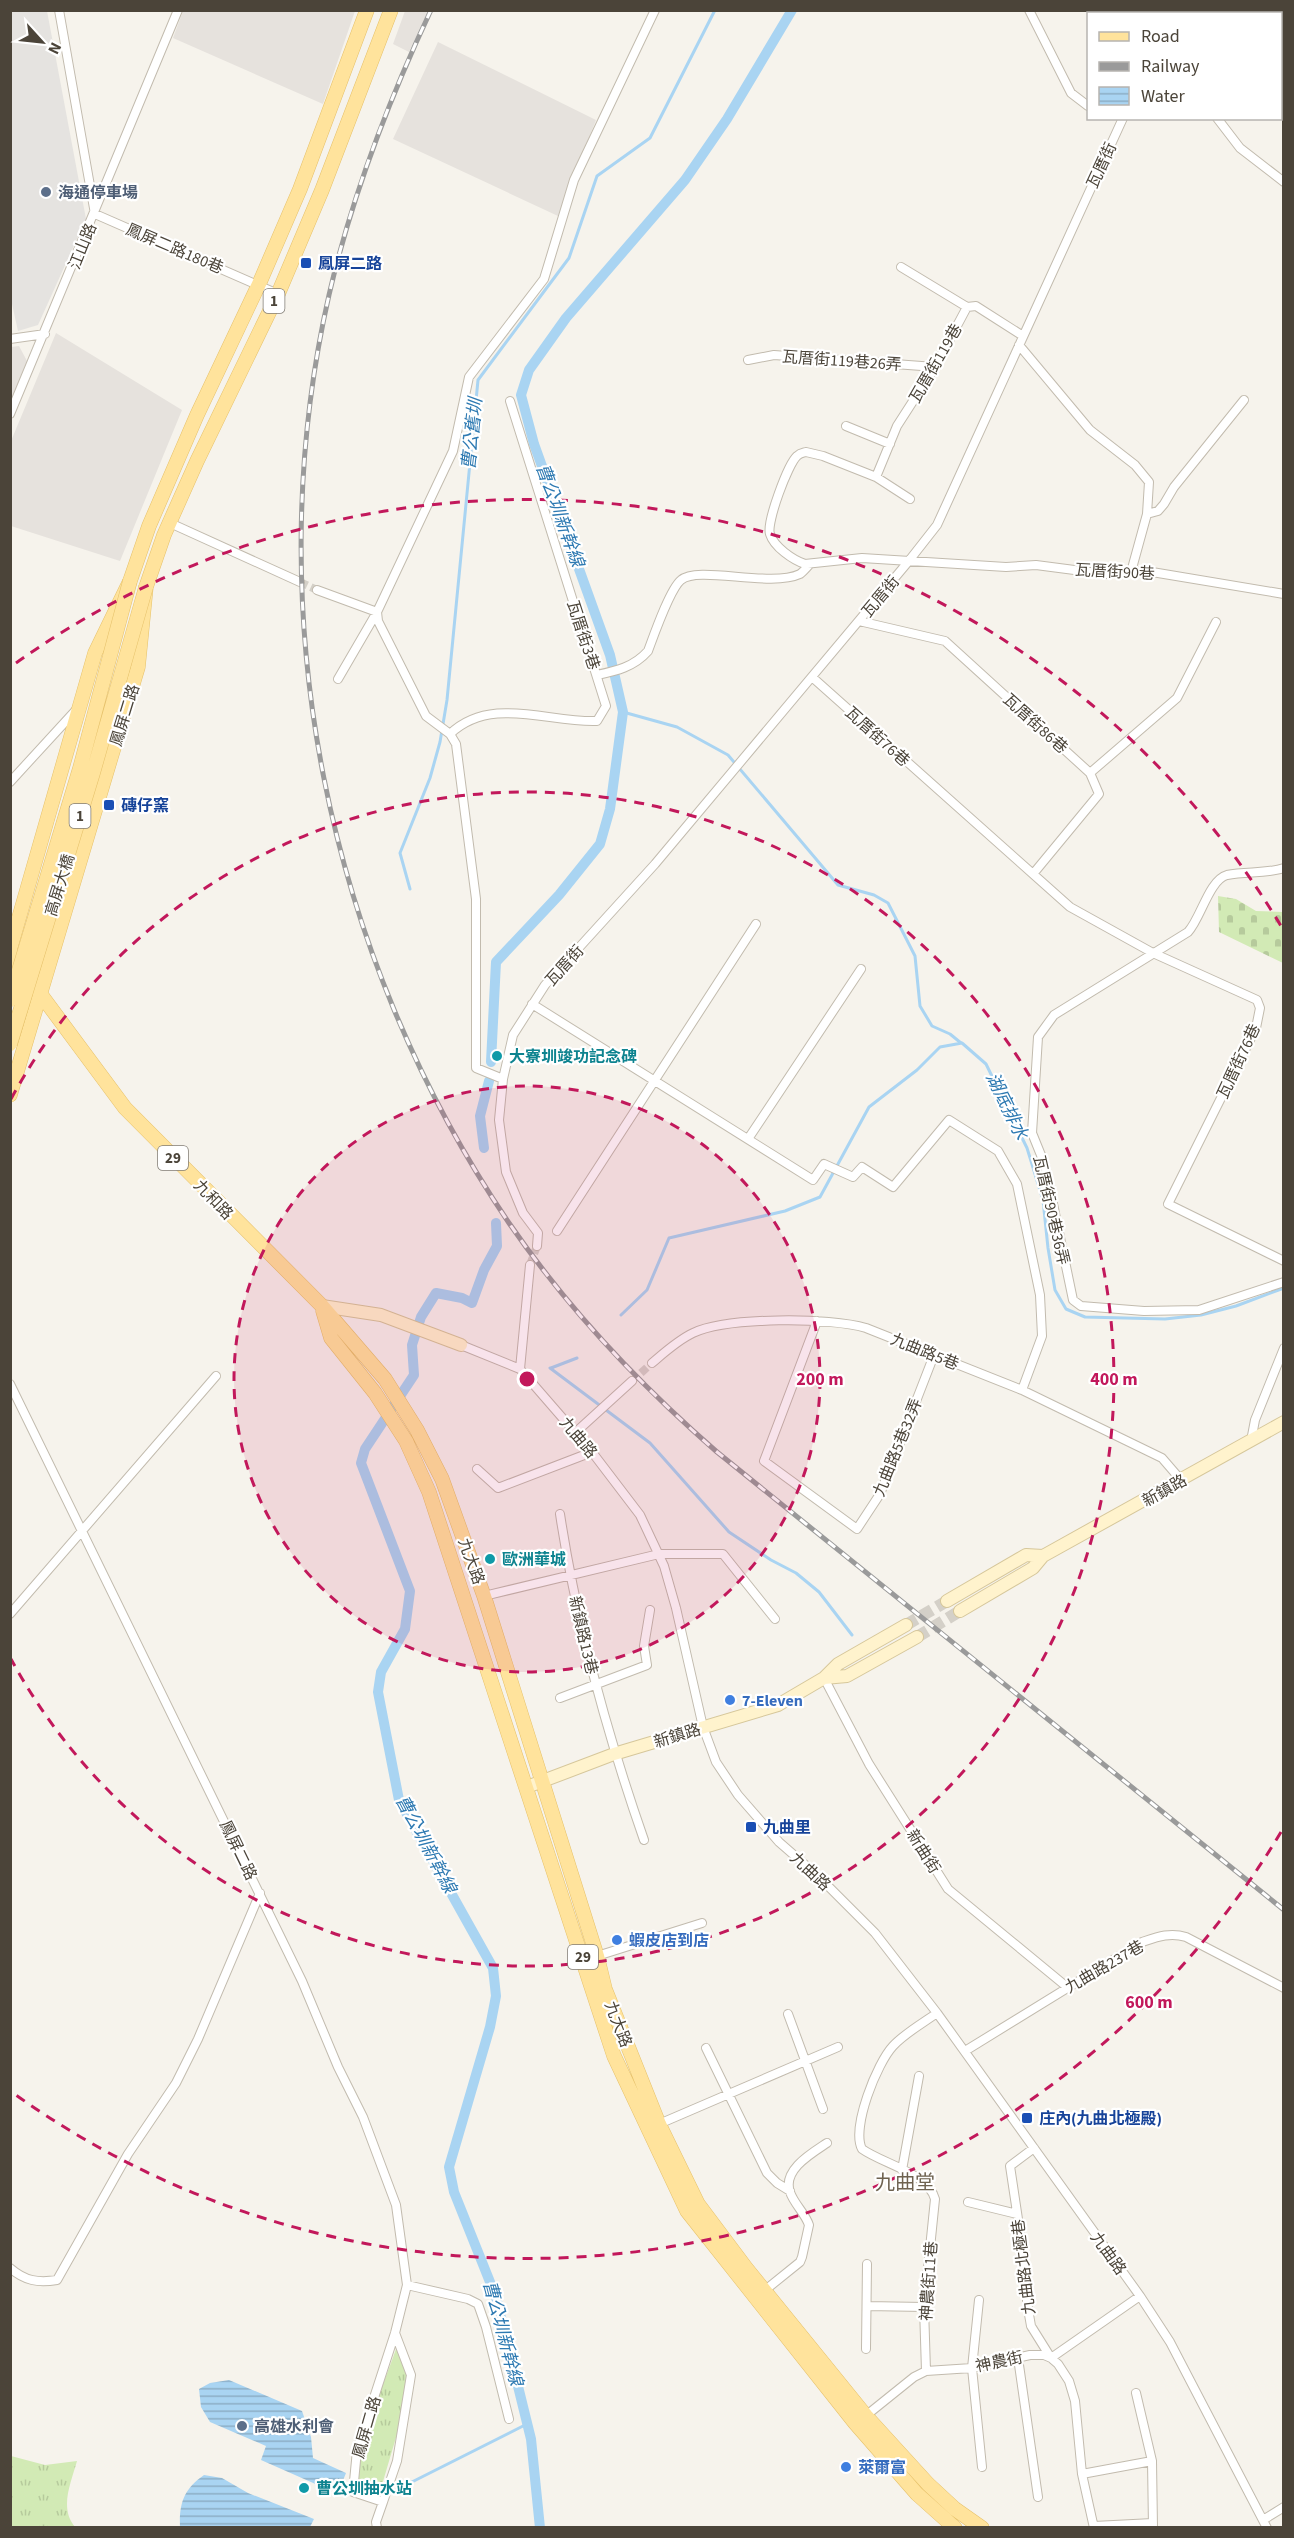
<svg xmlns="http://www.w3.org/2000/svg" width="1294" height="2538" font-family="'Source Sans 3','Noto Sans TC',sans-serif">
<defs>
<pattern id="grass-tufts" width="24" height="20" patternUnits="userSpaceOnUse" patternTransform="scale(1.5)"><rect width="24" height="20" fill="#d2eab5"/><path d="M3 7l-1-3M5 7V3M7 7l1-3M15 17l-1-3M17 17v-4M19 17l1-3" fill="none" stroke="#b6ca9c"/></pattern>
<pattern id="cemetery-stones" width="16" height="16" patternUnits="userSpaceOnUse" patternTransform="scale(1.5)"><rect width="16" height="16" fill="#d2eab5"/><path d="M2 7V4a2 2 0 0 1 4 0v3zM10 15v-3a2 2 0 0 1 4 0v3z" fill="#b6ca9c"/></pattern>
<pattern id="water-rules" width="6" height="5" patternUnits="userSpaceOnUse" patternTransform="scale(1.5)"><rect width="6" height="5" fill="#a9d4f2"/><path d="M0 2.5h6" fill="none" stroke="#8caec5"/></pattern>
</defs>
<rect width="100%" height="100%" fill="#f6f3ec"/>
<!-- industrial -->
<path fill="#e6e2dd" d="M 183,11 L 183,10 L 355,11 L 323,104 L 173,38 Z
M 405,11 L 428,11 L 409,52 L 393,44 Z
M 438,42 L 596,120 L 558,216 L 393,139 Z
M 56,333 L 182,410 L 120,561 L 11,526 L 11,441 Z
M 19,346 L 27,361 L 11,401 L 11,347 Z"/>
<!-- grass -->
<path fill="url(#grass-tufts)" d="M 396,2349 L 403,2351 L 408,2380 L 400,2424 L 379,2495 L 364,2492 L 358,2487 C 357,2440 381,2393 396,2349 Z
M 11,2456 L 45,2465 L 77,2461 C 71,2483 59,2508 75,2527 L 11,2527 Z"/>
<!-- cemetery -->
<path fill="url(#cemetery-stones)" d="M 1218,896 L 1236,899 L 1256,911 L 1283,912 L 1283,963 L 1219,932 Z"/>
<!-- parking -->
<path fill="#e5e3e0" d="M 10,11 L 47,11 L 86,219 L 38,325 L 18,331 L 10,295 Z"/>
<!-- water -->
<path fill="url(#water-rules)" d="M 229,2380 L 302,2411 L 311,2437 L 313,2458 L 346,2473 L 342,2483 L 334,2480 L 329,2490 L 261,2460 L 266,2446 L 210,2422 L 201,2407 L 199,2389 L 210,2383 Z
M 204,2475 L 222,2478 L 248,2493 L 314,2519 L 310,2527 L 180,2527 C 179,2503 184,2489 204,2475 Z"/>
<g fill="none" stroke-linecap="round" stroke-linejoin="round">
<!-- stream -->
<path stroke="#a9d4f2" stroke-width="3" d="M 623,712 L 677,727 L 728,755 L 838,885 L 874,895 L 888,903 L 915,956 L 920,1006 L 932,1026 L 950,1034 L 961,1043
M 410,889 L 400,853 L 430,778 L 440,742 L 447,700 L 478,380 L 569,258 L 597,176 L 650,138 L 715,10
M 621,1315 L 647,1290 L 669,1238 L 785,1211 L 820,1197 L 869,1107 L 917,1070 L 940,1047 L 962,1043 L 986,1064 L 1027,1148 L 1043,1200 L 1048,1248 L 1055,1290 L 1066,1309 L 1085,1317 L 1165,1319 L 1201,1315 L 1236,1306 L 1284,1288
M 550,1368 L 650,1443 L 729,1532 L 771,1560 L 796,1573 L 819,1592 L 852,1635
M 551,1368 L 577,1358
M 394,2491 L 527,2424"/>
<!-- canal -->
<path stroke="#a9d4f2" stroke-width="10" d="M 491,1062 L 496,962 L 559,895 L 600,844 L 610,809 L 623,712 L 610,655 L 534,444 L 521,395 L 529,370 L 566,318 L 685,180 L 727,119 L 792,10
M 484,1148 L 480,1116 L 489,1081
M 496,1223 L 497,1246 L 484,1270 L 472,1303 L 462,1298 L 436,1293 L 421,1317 L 412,1345 L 414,1375 L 365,1449 L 361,1463 L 410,1591 L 405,1629 L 381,1672 L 378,1692 L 399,1800 L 493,1968 L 496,1996 L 490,2027 L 449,2167 L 454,2192 L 496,2297 L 531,2439 L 540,2528"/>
<!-- street-tunnel -->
<path stroke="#d4d0c8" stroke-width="8" stroke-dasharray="8 4" stroke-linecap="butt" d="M 300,582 L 317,590
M 530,1265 L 537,1246
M 632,1381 L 652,1363"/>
<!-- secondary-tunnel -->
<path stroke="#d4d0c8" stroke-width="12" stroke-dasharray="12 6" stroke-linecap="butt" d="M 906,1625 L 947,1601
M 917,1637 L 960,1611"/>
<defs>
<path id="street" d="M 59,10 L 95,214 L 278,294
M 1029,10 L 1071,93 L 1088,106
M 1240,10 L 1248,14
M 1171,14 L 1172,10
M 1280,19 L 1284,19
M 1217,118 L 1240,148 L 1284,182
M 901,267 L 967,307
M 10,339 L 45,334
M 1019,345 L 1090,430 L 1135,465 L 1149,482 L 1147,514 L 1131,572
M 748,360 L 774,355 L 935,367
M 10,414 L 178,10
M 846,426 L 890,444
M 876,477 L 897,426 L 935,367 L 967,307 L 976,306 L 1023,336
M 910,499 L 876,477 L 823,456 L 806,452 C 802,453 800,453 797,456 C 788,464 766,523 770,534 C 774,547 793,560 805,564 L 862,558 L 1006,567 L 1036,565 L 1105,574 L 1146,571 L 1284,594
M 1147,514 L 1158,511 L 1164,504 L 1174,487 L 1244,400
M 170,523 L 300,582
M 317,590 L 377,612 L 338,679
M 597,675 C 616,671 634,667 648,651 C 654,635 670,589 681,580 C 698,565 770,588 800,574 C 803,572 807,567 810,564
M 812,677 L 1033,874 L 1099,794 L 1090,773 L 945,641 L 859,621
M 450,734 C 491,695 548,723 597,721 L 606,706 L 510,401
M 1090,773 L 1177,698 L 1216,622
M 10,782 L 77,709
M 1284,868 C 1266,874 1246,871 1227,875 C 1209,880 1201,918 1188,932 L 1054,1015 L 1038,1037 L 1032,1133 L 1045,1165 L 1073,1300 L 1081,1306 L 1144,1311 L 1199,1310 L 1284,1282
M 1033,874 L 1070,907 L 1153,953 L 1257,1000 L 1260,1008 L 1256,1028 L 1168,1204 L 1284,1261
M 532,1004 L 813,1180 L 824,1164 L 853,1177 L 862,1167 L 893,1187 L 949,1120 L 998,1151 L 1017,1184 L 1040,1295 L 1042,1336 L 1022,1390
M 503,1079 L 476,1068 L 476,899 L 456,744 L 450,734 L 426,716 L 378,621 L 377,612 L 453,451 L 469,377 L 544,279 L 574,180 L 655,10
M 748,1139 L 861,969
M 557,1231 L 756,924
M 537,1246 L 538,1233 L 523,1213 L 506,1172 L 499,1120 L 503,1079 L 513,1035 L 545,985 L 655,864 L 908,562 L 937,525 L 1123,118
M 817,1321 L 764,1461 L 857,1529 L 880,1494 L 934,1355
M 461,1345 L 520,1369 L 592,1452 L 640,1515 L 664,1566 L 676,1608 L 703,1727 L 716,1762 L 738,1795 L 779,1842 L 818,1876 L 875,1933 L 937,2013 L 1140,2296 L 1170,2342 L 1267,2528
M 652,1363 C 665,1352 678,1340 693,1333 C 727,1317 830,1317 866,1328 L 1022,1390 L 1162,1458 L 1181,1480
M 520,1369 L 530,1265
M 10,1384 L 302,1981 L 338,2067 L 363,2117 L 396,2205 L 407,2285 L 395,2333 L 357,2450 L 353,2492 L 383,2502 L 397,2461 L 411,2375 L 395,2333
M 576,1432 L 632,1381
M 1251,1441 L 1255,1420 L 1284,1348
M 477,1469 L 498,1488 L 592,1452
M 560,1514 C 577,1626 607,1734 644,1840
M 484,1596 L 659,1554 L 723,1554 L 775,1619
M 10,1614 L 216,1376
M 824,1678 L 869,1764 L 948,1889 L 1067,1987
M 560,1698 L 647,1665 L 644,1646 L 650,1610
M 597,1956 L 702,1923
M 788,2014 L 823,2109
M 706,2048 L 767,2173 L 777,2183 L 790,2191
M 965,2051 L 1142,1942 C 1157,1937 1170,1932 1186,1937 L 1284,1988
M 659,2124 L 838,2047
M 1034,2148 L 1010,2166 L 1027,2279 L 1027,2303 L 1031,2326 L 1051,2358 L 1058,2364 L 1069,2381 L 1075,2401 L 1082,2474 L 1094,2528
M 902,2170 L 919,2076
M 968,2202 L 1017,2214
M 10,2268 C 25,2281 38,2283 57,2280 L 128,2154 L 176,2083 L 198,2039 L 260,1893
M 407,2285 L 468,2299 L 478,2304 L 486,2327 L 509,2419
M 764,2291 L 800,2262 L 802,2257 L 809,2225 C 805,2213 794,2204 790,2192 C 782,2170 812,2153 827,2143
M 979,2300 L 972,2368 L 982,2467
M 867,2306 L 924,2307
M 866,2349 L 867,2264
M 1018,2358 L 1038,2497
M 926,2371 L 924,2307 L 935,2199 C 928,2173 883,2164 862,2149 C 851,2128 877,2063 893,2046 C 905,2033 923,2023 937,2013
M 1136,2393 L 1152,2461 L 1153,2528
M 863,2418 L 914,2377 L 926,2371 L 972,2368 L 1030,2355 L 1044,2355 L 1051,2358 L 1140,2296
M 1082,2474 L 1152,2461
M 1263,2520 L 1284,2507
M 1094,2526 L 1153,2523
M 377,2528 L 376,2522 L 383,2502"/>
<path id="secondary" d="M 322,1306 L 381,1315 L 461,1345
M 947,1601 L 1026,1555 L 1043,1556
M 960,1611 L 1033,1568 L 1043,1556 L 1284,1422
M 824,1678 L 847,1676 L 917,1637
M 527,1787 L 614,1754 L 778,1705 L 824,1678 L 838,1664 L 906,1625"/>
<path id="primary" d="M 10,949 L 95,653 L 130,581 L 149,526 L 197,415 L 259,284 L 300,189 L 367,10
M 10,953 L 125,1108 L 322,1306 L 385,1379 L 417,1430 L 442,1479 L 484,1596 L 597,1956 L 605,1989 L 659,2124 L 698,2204 L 746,2268 L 866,2416 L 928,2484 L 955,2509 L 982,2528
M 10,1095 L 138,667 L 146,587 L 164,535 L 197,461 L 278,294 L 322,190 L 391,10
M 323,1311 L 331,1338 L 375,1393 L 406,1441 L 429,1492 L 614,2056 L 687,2211 L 855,2423 L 917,2494 L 955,2528"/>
</defs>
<!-- street casing -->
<use href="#street" stroke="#c2bbae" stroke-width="10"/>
<!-- secondary casing -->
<use href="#secondary" stroke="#d6c79b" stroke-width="14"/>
<!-- primary casing -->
<use href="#primary" stroke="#e6c16a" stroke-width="15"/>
<!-- street -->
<use href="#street" stroke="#fff" stroke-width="8"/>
<!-- secondary -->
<use href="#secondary" stroke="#fff3cd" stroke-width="12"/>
<!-- primary -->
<use href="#primary" stroke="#ffe39c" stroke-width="14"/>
<defs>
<path id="rail" d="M 431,10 C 388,102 352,195 329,295 C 257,612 327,955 509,1223 C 568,1309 639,1384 717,1452 L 1284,1910"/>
</defs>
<!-- rail casing -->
<use href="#rail" stroke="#9a9a9a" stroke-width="5"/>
<!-- rail -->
<use href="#rail" stroke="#fff" stroke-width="3" stroke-dasharray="9" stroke-linecap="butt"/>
<defs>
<path id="primary-bridge" d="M 10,1000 L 80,768 L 130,581
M 10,1044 L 93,773 L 146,587"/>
</defs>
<!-- primary-bridge casing -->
<use href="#primary-bridge" stroke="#e6c16a" stroke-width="15" stroke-linecap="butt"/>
<!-- primary-bridge -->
<use href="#primary-bridge" stroke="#ffe39c" stroke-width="14"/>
</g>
<!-- distance rings -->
<circle cx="527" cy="1379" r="293" fill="#c2185b" fill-opacity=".12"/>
<g fill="none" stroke="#c2185b" stroke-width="3" stroke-dasharray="10 8">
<circle cx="527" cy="1379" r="293"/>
<path d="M11 1099A587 587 0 1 1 11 1659"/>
<path d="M1281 1832A880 880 0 0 1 16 2095M16 663A880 880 0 0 1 1281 926"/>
</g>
<!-- markers -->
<g fill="#5c6f8a" stroke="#fff" stroke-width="2">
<circle cx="46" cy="192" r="6"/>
<circle cx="242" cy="2426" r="6"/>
</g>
<g fill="#1a4fb4" stroke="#fff" stroke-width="2">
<rect x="300" y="257" width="12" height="12" rx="3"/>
<rect x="103" y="799" width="12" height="12" rx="3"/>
<rect x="745" y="1821" width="12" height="12" rx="3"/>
<rect x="1021" y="2112" width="12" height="12" rx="3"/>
</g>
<g fill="#0f9aa8" stroke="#fff" stroke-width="2">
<circle cx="497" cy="1056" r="6"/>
<circle cx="490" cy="1559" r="6"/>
<circle cx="304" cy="2488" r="6"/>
</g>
<g fill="#3f7fe0" stroke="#fff" stroke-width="2">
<circle cx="730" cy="1700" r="6"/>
<circle cx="617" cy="1940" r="6"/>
<circle cx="846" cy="2467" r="6"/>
</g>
<g text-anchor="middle" stroke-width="4.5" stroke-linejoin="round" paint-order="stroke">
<!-- shield labels -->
<g fill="#fff" stroke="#817c74" stroke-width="1.5">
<rect x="263.5" y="289" width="21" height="24" rx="4.5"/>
<rect x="69.5" y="804" width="21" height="24" rx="4.5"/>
<rect x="158" y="1146" width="30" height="24" rx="4.5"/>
<rect x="568" y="1945" width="30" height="24" rx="4.5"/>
</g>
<g font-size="15" font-weight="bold" fill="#4b4439">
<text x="274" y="306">1</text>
<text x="80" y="821">1</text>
<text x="173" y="1163">29</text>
<text x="583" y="1962">29</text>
</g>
<!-- street labels -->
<g font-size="16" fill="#4b4439" stroke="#fff">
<text transform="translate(1101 165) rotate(-65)" y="6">瓦厝街</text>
<text transform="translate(82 246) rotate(-68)" y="6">江山路</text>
<text transform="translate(175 248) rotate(23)" y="6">鳳屏二路180巷</text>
<text transform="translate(842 360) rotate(4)" y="6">瓦厝街119巷26弄</text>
<text transform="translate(935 363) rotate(-60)" y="6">瓦厝街119巷</text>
<text transform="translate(1115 571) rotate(3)" y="6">瓦厝街90巷</text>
<text transform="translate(880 596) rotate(-50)" y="6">瓦厝街</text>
<text transform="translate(584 635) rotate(72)" y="6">瓦厝街3巷</text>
<text transform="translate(124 715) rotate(-73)" y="6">鳳屏二路</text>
<text transform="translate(1036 723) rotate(42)" y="6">瓦厝街86巷</text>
<text transform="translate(878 736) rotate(42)" y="6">瓦厝街76巷</text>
<text transform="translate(59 885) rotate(-73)" y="6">高屏大橋</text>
<text transform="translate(564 965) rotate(-48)" y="6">瓦厝街</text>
<text transform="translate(1238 1061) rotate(-65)" y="6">瓦厝街76巷</text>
<text transform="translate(214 1199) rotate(46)" y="6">九和路</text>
<text transform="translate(1052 1210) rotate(77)" y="6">瓦厝街90巷36弄</text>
<text transform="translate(925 1351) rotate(22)" y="6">九曲路5巷</text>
<text transform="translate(579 1437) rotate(50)" y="6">九曲路</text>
<text transform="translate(897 1447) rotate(-68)" y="6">九曲路5巷32弄</text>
<text transform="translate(1164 1490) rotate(-29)" y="6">新鎮路</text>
<text transform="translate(472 1561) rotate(70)" y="6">九大路</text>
<text transform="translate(584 1635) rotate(77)" y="6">新鎮路13巷</text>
<text transform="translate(677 1735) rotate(-17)" y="6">新鎮路</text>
<text transform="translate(239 1850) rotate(64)" y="6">鳳屏二路</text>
<text transform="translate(924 1851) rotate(58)" y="6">新曲街</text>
<text transform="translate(811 1871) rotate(43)" y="6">九曲路</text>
<text transform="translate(1104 1966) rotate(-30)" y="6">九曲路237巷</text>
<text transform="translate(619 2024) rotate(69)" y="6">九大路</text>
<text transform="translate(1109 2253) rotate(54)" y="6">九曲路</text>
<text transform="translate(1023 2267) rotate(-97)" y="6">九曲路北極巷</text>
<text transform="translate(928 2281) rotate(-86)" y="6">神農街11巷</text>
<text transform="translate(999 2361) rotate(-12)" y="6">神農街</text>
<text transform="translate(366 2427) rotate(-74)" y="6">鳳屏二路</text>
</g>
<!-- service labels -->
<g font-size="16" font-weight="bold" fill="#4e5e75" stroke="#fff" text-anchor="start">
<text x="58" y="198">海通停車場</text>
<text x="254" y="2432">高雄水利會</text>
</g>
<!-- transit labels -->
<g font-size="16" font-weight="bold" fill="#164399" stroke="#fff" text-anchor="start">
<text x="318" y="269">鳳屏二路</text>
<text x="121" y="811">磚仔窯</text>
<text x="763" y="1833">九曲里</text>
<text x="1039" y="2124">庄內(九曲北極殿)</text>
</g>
<!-- culture labels -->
<g font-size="16" font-weight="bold" fill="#0d838f" stroke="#fff" text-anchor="start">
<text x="509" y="1062">大寮圳竣功記念碑</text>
<text x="502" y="1565">歐洲華城</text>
<text x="316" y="2494">曹公圳抽水站</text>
</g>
<!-- shop labels -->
<g font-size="16" font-weight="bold" fill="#366cbe" stroke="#fff" text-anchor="start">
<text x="742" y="1706">7-Eleven</text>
<text x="629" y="1946">蝦皮店到店</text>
<text x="858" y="2473">萊爾富</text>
</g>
<!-- water labels -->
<g font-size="18" font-style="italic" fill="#2e7ab2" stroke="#fff">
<text transform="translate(472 434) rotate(-84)" y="6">曹公舊圳</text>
<text transform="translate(560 515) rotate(70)" y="6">曹公圳新幹線</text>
<text transform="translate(1007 1106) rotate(64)" y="6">湖底排水</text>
<text transform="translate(426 1844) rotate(62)" y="6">曹公圳新幹線</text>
<text transform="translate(503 2333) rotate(75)" y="6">曹公圳新幹線</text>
</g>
<!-- quarter labels -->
<g font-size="20" fill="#6e6250" stroke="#fff">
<text x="905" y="2189">九曲堂</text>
</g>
</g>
<circle cx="527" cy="1379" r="9" fill="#c2185b" stroke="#fff" stroke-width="3"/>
<g font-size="18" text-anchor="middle" font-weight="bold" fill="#c2185b" stroke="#fff" stroke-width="4.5" stroke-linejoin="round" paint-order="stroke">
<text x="820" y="1385">200 m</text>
<text x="1114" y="1385">400 m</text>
<text x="1149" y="2008">600 m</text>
</g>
<!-- border -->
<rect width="1294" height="2538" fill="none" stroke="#4b4439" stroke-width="24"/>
<!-- legend -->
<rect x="1087" y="12" width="195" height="108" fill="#ffffff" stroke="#b7b4b0" stroke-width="1.5"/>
<rect x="1099" y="32" width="30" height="9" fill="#ffe39c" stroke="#b7b4b0" stroke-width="1.5"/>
<text x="1141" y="42" font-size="18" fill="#4b4439">Road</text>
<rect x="1099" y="62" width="30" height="9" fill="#9a9a9a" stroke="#b7b4b0" stroke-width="1.5"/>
<text x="1141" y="72" font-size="18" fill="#4b4439">Railway</text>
<rect x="1099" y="87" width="30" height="18" fill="url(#water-rules)" stroke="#b7b4b0" stroke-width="1.5"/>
<text x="1141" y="102" font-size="18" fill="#4b4439">Water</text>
<!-- north arrow -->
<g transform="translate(42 42) rotate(117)" stroke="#ffffff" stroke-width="4.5" paint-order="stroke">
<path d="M0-4.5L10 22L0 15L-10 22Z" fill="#4b4439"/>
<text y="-9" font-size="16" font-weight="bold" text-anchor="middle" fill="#4b4439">N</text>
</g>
</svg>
